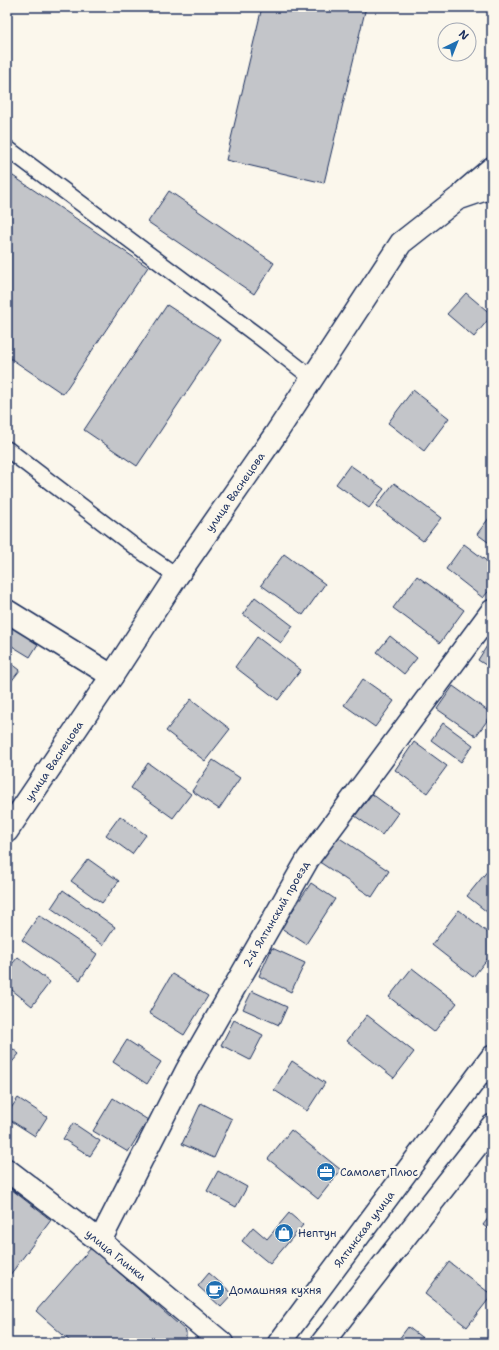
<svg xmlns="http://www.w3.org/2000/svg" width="499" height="1350" font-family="'Shantell Sans',sans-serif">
<rect width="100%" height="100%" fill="#fbf7ec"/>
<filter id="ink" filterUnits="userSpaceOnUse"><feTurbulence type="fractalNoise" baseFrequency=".025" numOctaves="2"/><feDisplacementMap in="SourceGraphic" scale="8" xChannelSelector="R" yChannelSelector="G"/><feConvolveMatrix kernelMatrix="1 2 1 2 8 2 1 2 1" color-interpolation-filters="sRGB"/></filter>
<g filter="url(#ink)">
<!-- building -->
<path fill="#c3c5c9" stroke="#1b2f5e" d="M 262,7 L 366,7 L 324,183 L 226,160 Z
M 7,172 L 148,267 L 63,394 L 7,356 Z
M 169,191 L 274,263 L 254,294 L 148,222 Z
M 466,293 L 492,315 L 474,337 L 447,314 Z
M 167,305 L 221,340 L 137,466 L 84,430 Z
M 413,390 L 449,418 L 424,451 L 388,423 Z
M 350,465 L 384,489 L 369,508 L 336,484 Z
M 394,483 L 441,518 L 423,541 L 376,506 Z
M 492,514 L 492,545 L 477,534 Z
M 464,544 L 492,565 L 492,587 L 483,598 L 446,569 Z
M 284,554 L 325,584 L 303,615 L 261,585 Z
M 417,576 L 464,610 L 440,643 L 393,608 Z
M 255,597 L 293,626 L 281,643 L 243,614 Z
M 7,615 L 43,636 L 30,657 L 7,643 Z
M 390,636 L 417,658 L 404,674 L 377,652 Z
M 257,637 L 301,670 L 278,700 L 235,667 Z
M 492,638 L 492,669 L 478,660 Z
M 7,660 L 20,670 L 7,687 Z
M 363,679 L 394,701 L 375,727 L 344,705 Z
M 453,686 L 492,714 L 476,736 L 437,709 Z
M 191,699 L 230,729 L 205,761 L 166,731 Z
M 443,723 L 473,745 L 461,762 L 431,740 Z
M 414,742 L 447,766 L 427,793 L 395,770 Z
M 213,760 L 240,778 L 219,809 L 192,791 Z
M 148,763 L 191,794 L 173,818 L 131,788 Z
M 372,794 L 398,813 L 382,835 L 355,816 Z
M 120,816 L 146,835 L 132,854 L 106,835 Z
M 335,835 L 389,871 L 372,897 L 318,861 Z
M 88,859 L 119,881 L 102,903 L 71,881 Z
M 489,869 L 492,871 L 492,916 L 467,896 Z
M 311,883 L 335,899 L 306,944 L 281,928 Z
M 63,890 L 115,927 L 103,945 L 51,908 Z
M 459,910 L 492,936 L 492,953 L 473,977 L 432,945 Z
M 39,915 L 97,954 L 80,980 L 22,940 Z
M 272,948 L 305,963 L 291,992 L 259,976 Z
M 18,957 L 50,982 L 32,1006 L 7,986 L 7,970 Z
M 412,968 L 457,1003 L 434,1032 L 389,997 Z
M 172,974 L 208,996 L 184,1035 L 149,1013 Z
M 252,991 L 287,1007 L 279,1025 L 243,1009 Z
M 367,1015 L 414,1052 L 394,1078 L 347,1041 Z
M 234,1020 L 263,1035 L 250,1060 L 221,1045 Z
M 127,1040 L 161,1062 L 147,1084 L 113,1062 Z
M 7,1044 L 19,1054 L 7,1068 Z
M 292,1061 L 325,1083 L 307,1111 L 274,1090 Z
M 18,1098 L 47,1117 L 35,1136 L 7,1118 L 7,1114 Z
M 113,1098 L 148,1120 L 128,1152 L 93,1131 Z
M 201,1103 L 232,1119 L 214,1158 L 182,1144 Z
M 73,1123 L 100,1141 L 90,1156 L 63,1139 Z
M 291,1130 L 341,1170 L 318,1199 L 268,1159 Z
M 218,1171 L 247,1187 L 236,1207 L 207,1191 Z
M 7,1186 L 51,1220 L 7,1279 Z
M 289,1213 L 303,1225 L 270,1264 L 242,1241 L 253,1227 L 267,1239 Z
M 492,1213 L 492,1232 L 483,1225 Z
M 91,1248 L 186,1331 L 186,1343 L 72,1343 L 36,1311 Z
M 449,1262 L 492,1295 L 467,1327 L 425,1294 Z
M 209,1273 L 233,1294 L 221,1307 L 198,1286 Z
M 408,1327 L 429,1343 L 396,1343 Z"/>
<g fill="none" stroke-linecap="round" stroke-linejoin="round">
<defs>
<path id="lane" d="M 7,148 L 262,339 L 312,378
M 7,449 L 135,547 L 177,576"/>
<path id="street" d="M 7,611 L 112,676
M 7,1170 L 100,1241 L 222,1343
M 100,1241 L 187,1070 L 308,859 L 492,611"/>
<path id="secondary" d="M 465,191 L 492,168
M 7,831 L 112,676 L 177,576 L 275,435 L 401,243 L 457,199 L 492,187"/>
<path id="primary" d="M 279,1343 L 492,1057
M 322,1343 L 492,1126"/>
</defs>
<!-- lane casing -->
<use href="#lane" stroke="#1b2f5e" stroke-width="18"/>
<!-- street casing -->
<use href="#street" stroke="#1b2f5e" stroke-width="25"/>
<!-- secondary casing -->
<use href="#secondary" stroke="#1b2f5e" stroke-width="25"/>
<!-- primary casing -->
<use href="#primary" stroke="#1b2f5e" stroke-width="25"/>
<!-- lane -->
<use href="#lane" stroke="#fbf7ec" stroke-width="15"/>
<!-- street -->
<use href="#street" stroke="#fbf7ec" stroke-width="22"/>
<!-- secondary -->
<use href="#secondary" stroke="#fbf7ec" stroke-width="22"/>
<!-- primary -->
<use href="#primary" stroke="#fbf7ec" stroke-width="22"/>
</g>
</g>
<!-- icons -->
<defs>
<symbol id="office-disc" viewBox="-11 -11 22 22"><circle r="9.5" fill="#1f6fb2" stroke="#fbf7ec"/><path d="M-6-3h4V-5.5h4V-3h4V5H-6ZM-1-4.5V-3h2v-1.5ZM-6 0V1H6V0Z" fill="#fff"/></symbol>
<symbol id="shop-disc" viewBox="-11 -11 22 22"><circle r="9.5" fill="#1f6fb2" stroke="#fbf7ec"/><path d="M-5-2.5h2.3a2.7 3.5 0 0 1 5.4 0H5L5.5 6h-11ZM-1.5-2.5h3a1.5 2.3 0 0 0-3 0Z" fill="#fff"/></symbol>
<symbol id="cafe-disc" viewBox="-11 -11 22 22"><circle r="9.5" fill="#1f6fb2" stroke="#fbf7ec"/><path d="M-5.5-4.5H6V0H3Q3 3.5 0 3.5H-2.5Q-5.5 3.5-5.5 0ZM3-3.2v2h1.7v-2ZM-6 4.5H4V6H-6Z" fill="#fff"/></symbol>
</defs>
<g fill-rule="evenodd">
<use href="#office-disc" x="315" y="1161" width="22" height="22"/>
<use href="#shop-disc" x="273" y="1222" width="22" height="22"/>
<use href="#cafe-disc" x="204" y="1279" width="22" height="22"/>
</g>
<g text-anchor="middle" stroke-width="4" stroke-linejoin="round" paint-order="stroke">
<!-- street labels -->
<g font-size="11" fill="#1b2f5e" stroke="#fbf7ec">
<text transform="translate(235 492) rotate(-55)" y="4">улица Васнецова</text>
<text transform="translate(54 761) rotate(-56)" y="4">улица Васнецова</text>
<text transform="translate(276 914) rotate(-60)" y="4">2-й Ялтинский проезд</text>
<text transform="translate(364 1229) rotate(-53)" y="4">Ялтинская улица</text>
<text transform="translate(116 1255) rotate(39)" y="4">улица Глинки</text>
</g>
<!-- poi labels -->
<g font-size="11" fill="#1b2f5e" stroke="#fbf7ec" text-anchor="start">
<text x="340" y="1176">Самолет Плюс</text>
<text x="298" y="1237">Нептун</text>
<text x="229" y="1294">Домашняя кухня</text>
</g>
</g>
<!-- margin -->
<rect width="499" height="1350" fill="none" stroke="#fbf7ec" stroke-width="24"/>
<rect x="12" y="12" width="475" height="1326" fill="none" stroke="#1b2f5e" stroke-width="1.5" filter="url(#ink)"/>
<!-- north arrow -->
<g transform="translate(457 42) rotate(43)"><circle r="19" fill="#fbf7ec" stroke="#a1a7b3"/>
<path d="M0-3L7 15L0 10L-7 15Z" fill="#1f6fb2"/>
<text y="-6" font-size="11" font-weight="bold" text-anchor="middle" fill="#1b2f5e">N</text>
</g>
</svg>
